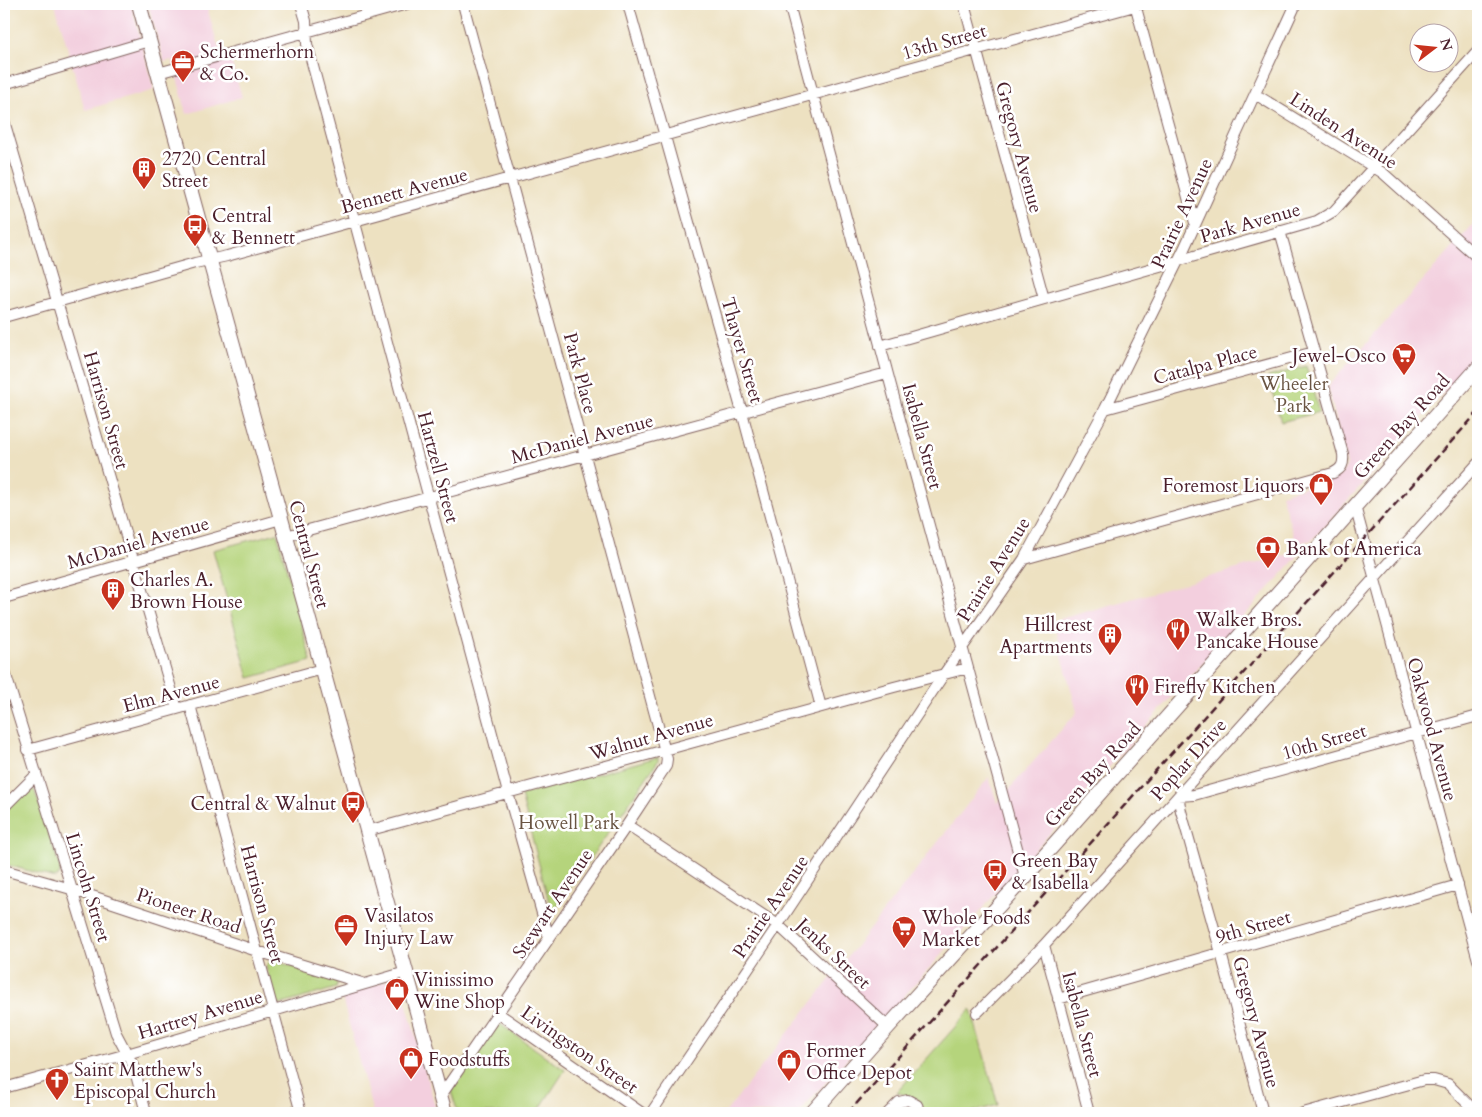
<svg xmlns="http://www.w3.org/2000/svg" width="1482" height="1117" font-family="Cardo,serif">
<rect width="100%" height="100%" fill="#fff"/>
<filter id="ink" filterUnits="userSpaceOnUse"><feTurbulence type="fractalNoise" baseFrequency=".02" numOctaves="2"/><feDisplacementMap in="SourceGraphic" scale="10" xChannelSelector="R" yChannelSelector="G"/><feConvolveMatrix kernelMatrix="1 2 1 2 8 2 1 2 1" color-interpolation-filters="sRGB"/></filter>
<filter id="wash" filterUnits="userSpaceOnUse"><feTurbulence type="fractalNoise" baseFrequency=".0096" numOctaves="4" result="noise"/><feDisplacementMap in="SourceGraphic" scale="20" xChannelSelector="R" yChannelSelector="G"/><feGaussianBlur stdDeviation="1.12" result="paint"/><feColorMatrix in="noise" values="0 0 0 0 0 0 0 0 0 0 0 0 0 0 0 0 0 1.4 0 .05"/><feComposite in="paint" operator="in"/></filter>
<g filter="url(#wash)">
<rect width="100%" height="100%" fill="#ede1c1"/>
<!-- built -->
<path fill="#f3cfde" d="M 55,4 L 131,4 L 154,90 L 85,110 Z
M 148,4 L 206,4 L 218,46 L 232,64 L 242,97 L 187,114 L 172,60 L 164,62 Z
M 1478,219 L 1478,355 L 1312,540 L 1296,544 L 1281,494 L 1335,478 L 1341,475 L 1347,465 L 1328,386 Z
M 1297,552 L 1298,556 L 891,1011 L 798,1113 L 725,1113 L 989,777 L 997,803 L 1077,712 L 1053,621 Z
M 399,977 L 437,1113 L 373,1113 L 341,994 Z"/>
<!-- green -->
<path fill="#b5d47b" stroke="#807a53" d="M 1306,366 L 1319,412 L 1281,422 L 1268,377 Z
M 277,533 L 311,661 L 249,678 L 213,550 Z
M 658,757 L 658,761 L 552,914 L 521,795 Z
M 28,788 L 33,789 L 35,792 L 60,868 L 60,874 L 55,878 L 4,864 L 4,812 Z
M 271,960 L 336,980 L 337,983 L 336,988 L 279,1005 L 277,1005 L 266,967 L 267,964 Z
M 971,1009 L 998,1105 L 968,1113 L 925,1113 C 920,1093 912,1099 897,1092 Z
M 497,1022 L 565,1070 L 537,1113 L 458,1113 L 451,1091 Z"/>
</g>
<g filter="url(#ink)">
<g fill="none" stroke-linecap="round" stroke-linejoin="round">
<defs>
<path id="minor" d="M 301,4 L 306,21 L 307,44 L 508,793 L 549,938
M 628,4 L 742,412 L 821,707
M 789,4 L 895,401 L 1025,877
M 964,4 L 1044,299
M 1135,4 L 1195,223
M 158,73 L 407,4
M 4,84 L 149,41
M 1255,94 L 1383,173 L 1478,258
M 4,121 L 177,709
M 4,317 L 195,263 L 227,256 L 1142,4
M 880,346 L 1317,221 L 1334,211 L 1478,51
M 1105,409 L 1314,352
M 1355,506 L 1478,960
M 286,536 L 887,373
M 1024,559 L 1333,473 C 1342,469 1344,464 1343,454 L 1280,231
M 4,598 L 281,519
M 4,669 L 116,1033 L 134,1067 L 146,1113
M 190,705 L 301,1113
M 28,750 L 322,669
M 4,807 L 36,775
M 627,825 L 778,925 L 888,1027
M 367,831 L 665,750 L 894,687 L 960,670 L 967,670 L 969,672
M 4,870 L 71,889 L 257,951 L 362,983
M 1044,945 L 1089,1113
M 1058,999 L 1458,885
M 498,1013 L 642,1113
M 977,1013 L 1044,945 L 1478,463
M 4,1088 L 127,1054 L 406,972
M 440,1097 L 627,825 L 666,766 L 667,759 L 463,4
M 651,1113 L 778,925 L 944,674 L 1024,559 L 1105,409 L 1141,336 L 1184,249 L 1296,4
M 888,1113 L 899,1102 L 908,1100 L 917,1105 L 920,1113
M 1263,1113 L 1221,953 L 1181,811 L 1178,796 L 1194,795 L 1478,716
M 1303,1113 L 1424,1080 L 1434,1080 L 1448,1084 L 1477,1113"/>
<path id="secondary" d="M 139,4 L 445,1113
M 812,1113 L 888,1027 L 1025,877 L 1478,368"/>
</defs>
<!-- minor casing -->
<use href="#minor" stroke="#836360" stroke-width="12"/>
<!-- secondary casing -->
<use href="#secondary" stroke="#836360" stroke-width="16"/>
<!-- minor -->
<use href="#minor" stroke="#fff" stroke-width="10"/>
<!-- secondary -->
<use href="#secondary" stroke="#fff" stroke-width="14"/>
<!-- rail -->
<path stroke="#4a1f2b" stroke-width="2.5" stroke-dasharray="8 4" stroke-linecap="butt" d="M 848,1113 L 1478,412"/>
</g>
</g>
<!-- icons -->
<defs>
<symbol id="office-pin" viewBox="-11 -11 22 30"><path d="M0 17L-7.5 6A9.5 9.5 0 1 1 7.5 6Z" fill="#c8321e" stroke="#fff"/><path d="M-6-3h4V-5.5h4V-3h4V5H-6ZM-1-4.5V-3h2v-1.5ZM-6 0V1H6V0Z" fill="#fff"/></symbol>
<symbol id="building-pin" viewBox="-11 -11 22 30"><path d="M0 17L-7.5 6A9.5 9.5 0 1 1 7.5 6Z" fill="#c8321e" stroke="#fff"/><path d="M-4-6H4V6H1V3H-1V6H-4ZM-2.5-4.3h1.7v1.8h-1.7ZM.8-4.3h1.7v1.8H.8ZM-2.5-1h1.7V.8h-1.7ZM.8-1h1.7V.8H.8Z" fill="#fff"/></symbol>
<symbol id="bus-pin" viewBox="-11 -11 22 30"><path d="M0 17L-7.5 6A9.5 9.5 0 1 1 7.5 6Z" fill="#c8321e" stroke="#fff"/><path d="M-5-6H5V4H4V6H2V4H-2V6H-4V4H-5ZM-3.5-4V0h7V-4ZM-3.5 1.2v1.5H-2V1.2ZM2 1.2v1.5H3.5V1.2Z" fill="#fff"/></symbol>
<symbol id="supermarket-pin" viewBox="-11 -11 22 30"><path d="M0 17L-7.5 6A9.5 9.5 0 1 1 7.5 6Z" fill="#c8321e" stroke="#fff"/><path d="M-6-5.5h2.5l.6 2H6L4.5 2H-2.5L-4.4-4H-6ZM-1.5 3.2a1.3 1.3 0 1 0 .1 0ZM3 3.2a1.3 1.3 0 1 0 .1 0Z" fill="#fff"/></symbol>
<symbol id="shop-pin" viewBox="-11 -11 22 30"><path d="M0 17L-7.5 6A9.5 9.5 0 1 1 7.5 6Z" fill="#c8321e" stroke="#fff"/><path d="M-5-2.5h2.3a2.7 3.5 0 0 1 5.4 0H5L5.5 6h-11ZM-1.5-2.5h3a1.5 2.3 0 0 0-3 0Z" fill="#fff"/></symbol>
<symbol id="bank-pin" viewBox="-11 -11 22 30"><path d="M0 17L-7.5 6A9.5 9.5 0 1 1 7.5 6Z" fill="#c8321e" stroke="#fff"/><path d="M-6-4H6V4H-6ZM0-2.3a2.3 2.3 0 1 0 0 4.6a2.3 2.3 0 1 0 0-4.6Z" fill="#fff"/></symbol>
<symbol id="restaurant-pin" viewBox="-11 -11 22 30"><path d="M0 17L-7.5 6A9.5 9.5 0 1 1 7.5 6Z" fill="#c8321e" stroke="#fff"/><path d="M-5-6h1v4h1v-4h1v4h1v-4h1v5L-1.5 .5V6h-2V.5L-5-1ZM5-6V6H3V1.5H1.5Q1.5-4 5-6Z" fill="#fff"/></symbol>
<symbol id="church-pin" viewBox="-11 -11 22 30"><path d="M0 17L-7.5 6A9.5 9.5 0 1 1 7.5 6Z" fill="#c8321e" stroke="#fff"/><path d="M-1.2-6h2.4v3.5h3.3v2.4h-3.3V6h-2.4V-.1h-3.3v-2.4h3.3Z" fill="#fff"/></symbol>
</defs>
<g fill-rule="evenodd">
<use href="#office-pin" x="169" y="48" width="28" height="38"/>
<use href="#building-pin" x="130" y="155" width="28" height="38"/>
<use href="#bus-pin" x="181" y="212" width="28" height="38"/>
<use href="#supermarket-pin" x="1390" y="341" width="28" height="38"/>
<use href="#shop-pin" x="1307" y="471" width="28" height="38"/>
<use href="#bank-pin" x="1254" y="534" width="28" height="38"/>
<use href="#building-pin" x="99" y="576" width="28" height="38"/>
<use href="#restaurant-pin" x="1164" y="616" width="28" height="38"/>
<use href="#building-pin" x="1096" y="621" width="28" height="38"/>
<use href="#restaurant-pin" x="1123" y="672" width="28" height="38"/>
<use href="#bus-pin" x="339" y="789" width="28" height="38"/>
<use href="#bus-pin" x="981" y="857" width="28" height="38"/>
<use href="#office-pin" x="332" y="912" width="28" height="38"/>
<use href="#supermarket-pin" x="890" y="914" width="28" height="38"/>
<use href="#shop-pin" x="383" y="976" width="28" height="38"/>
<use href="#shop-pin" x="397" y="1045" width="28" height="38"/>
<use href="#shop-pin" x="775" y="1047" width="28" height="38"/>
<use href="#church-pin" x="43" y="1066" width="28" height="38"/>
</g>
<g text-anchor="middle" stroke-width="5" stroke-linejoin="round" paint-order="stroke">
<!-- street labels -->
<g font-size="19" fill="#4a1f2b" stroke="#fff">
<text transform="translate(944 41) rotate(-16)" y="7">13th Street</text>
<text transform="translate(1344 130) rotate(33)" y="7">Linden Avenue</text>
<text transform="translate(1020 147) rotate(75)" y="7">Gregory Avenue</text>
<text transform="translate(404 190) rotate(-15)" y="7">Bennett Avenue</text>
<text transform="translate(1181 213) rotate(-65)" y="7">Prairie Avenue</text>
<text transform="translate(1250 222) rotate(-16)" y="7">Park Avenue</text>
<text transform="translate(743 350) rotate(74)" y="7">Thayer Street</text>
<text transform="translate(1205 364) rotate(-15)" y="7">Catalpa Place</text>
<text transform="translate(581 373) rotate(75)" y="7">Park Place</text>
<text transform="translate(107 410) rotate(74)" y="7">Harrison Street</text>
<text transform="translate(1401 426) rotate(-48)" y="7">Green Bay Road</text>
<text transform="translate(923 436) rotate(75)" y="7">Isabella Street</text>
<text transform="translate(582 438) rotate(-15)" y="7">McDaniel Avenue</text>
<text transform="translate(439 467) rotate(75)" y="7">Hartzell Street</text>
<text transform="translate(138 542) rotate(-16)" y="7">McDaniel Avenue</text>
<text transform="translate(310 554) rotate(75)" y="7">Central Street</text>
<text transform="translate(993 569) rotate(-58)" y="7">Prairie Avenue</text>
<text transform="translate(171 693) rotate(-15)" y="7">Elm Avenue</text>
<text transform="translate(1433 729) rotate(75)" y="7">Oakwood Avenue</text>
<text transform="translate(651 736) rotate(-16)" y="7">Walnut Avenue</text>
<text transform="translate(1324 741) rotate(-16)" y="7">10th Street</text>
<text transform="translate(1188 759) rotate(-48)" y="7">Poplar Drive</text>
<text transform="translate(1092 774) rotate(-48)" y="7">Green Bay Road</text>
<text transform="translate(89 887) rotate(73)" y="7">Lincoln Street</text>
<text transform="translate(552 903) rotate(-56)" y="7">Stewart Avenue</text>
<text transform="translate(263 904) rotate(75)" y="7">Harrison Street</text>
<text transform="translate(770 906) rotate(-56)" y="7">Prairie Avenue</text>
<text transform="translate(189 910) rotate(18)" y="7">Pioneer Road</text>
<text transform="translate(1253 926) rotate(-16)" y="7">9th Street</text>
<text transform="translate(834 953) rotate(43)" y="7">Jenks Street</text>
<text transform="translate(200 1014) rotate(-17)" y="7">Hartrey Avenue</text>
<text transform="translate(1257 1022) rotate(75)" y="7">Gregory Avenue</text>
<text transform="translate(1083 1024) rotate(75)" y="7">Isabella Street</text>
<text transform="translate(580 1049) rotate(35)" y="7">Livingston Street</text>
</g>
<!-- poi labels -->
<g font-size="19" fill="#4a1f2b" stroke="#fff" text-anchor="start">
<text x="200" y="58">Schermerhorn<tspan x="200" dy="22">&amp; Co.</tspan></text>
<text x="162" y="165">2720 Central<tspan x="162" dy="22">Street</tspan></text>
<text x="212" y="222">Central<tspan x="212" dy="22">&amp; Bennett</tspan></text>
<text x="1386" y="362" text-anchor="end">Jewel-Osco</text>
<text x="1304" y="492" text-anchor="end">Foremost Liquors</text>
<text x="1286" y="555">Bank of America</text>
<text x="130" y="586">Charles A.<tspan x="130" dy="22">Brown House</tspan></text>
<text x="1196" y="626">Walker Bros.<tspan x="1196" dy="22">Pancake House</tspan></text>
<text x="1092" y="631" text-anchor="end">Hillcrest<tspan x="1092" dy="22">Apartments</tspan></text>
<text x="1154" y="693">Firefly Kitchen</text>
<text x="336" y="810" text-anchor="end">Central &amp; Walnut</text>
<text x="1012" y="867">Green Bay<tspan x="1012" dy="22">&amp; Isabella</tspan></text>
<text x="364" y="922">Vasilatos<tspan x="364" dy="22">Injury Law</tspan></text>
<text x="922" y="924">Whole Foods<tspan x="922" dy="22">Market</tspan></text>
<text x="414" y="986">Vinissimo<tspan x="414" dy="22">Wine Shop</tspan></text>
<text x="806" y="1057">Former<tspan x="806" dy="22">Office Depot</tspan></text>
<text x="428" y="1066">Foodstuffs</text>
<text x="74" y="1076">Saint Matthew's<tspan x="74" dy="22">Episcopal Church</tspan></text>
</g>
<!-- park labels -->
<g font-size="19" fill="#6a5543" stroke="#fff">
<text x="1294" y="390">Wheeler<tspan x="1294" dy="22">Park</tspan></text>
<text x="569" y="829">Howell Park</text>
</g>
</g>
<!-- margin -->
<rect width="1482" height="1117" fill="none" stroke="#fff" stroke-width="20"/>
<!-- north arrow -->
<g transform="translate(1434 48) rotate(74)"><circle r="24" fill="#ffffff" stroke="#b7a5aa"/>
<path d="M0-4L9 19L0 12L-9 19Z" fill="#c8321e"/>
<text y="-8" font-size="14" font-weight="bold" text-anchor="middle" fill="#4a1f2b">N</text>
</g>
</svg>
